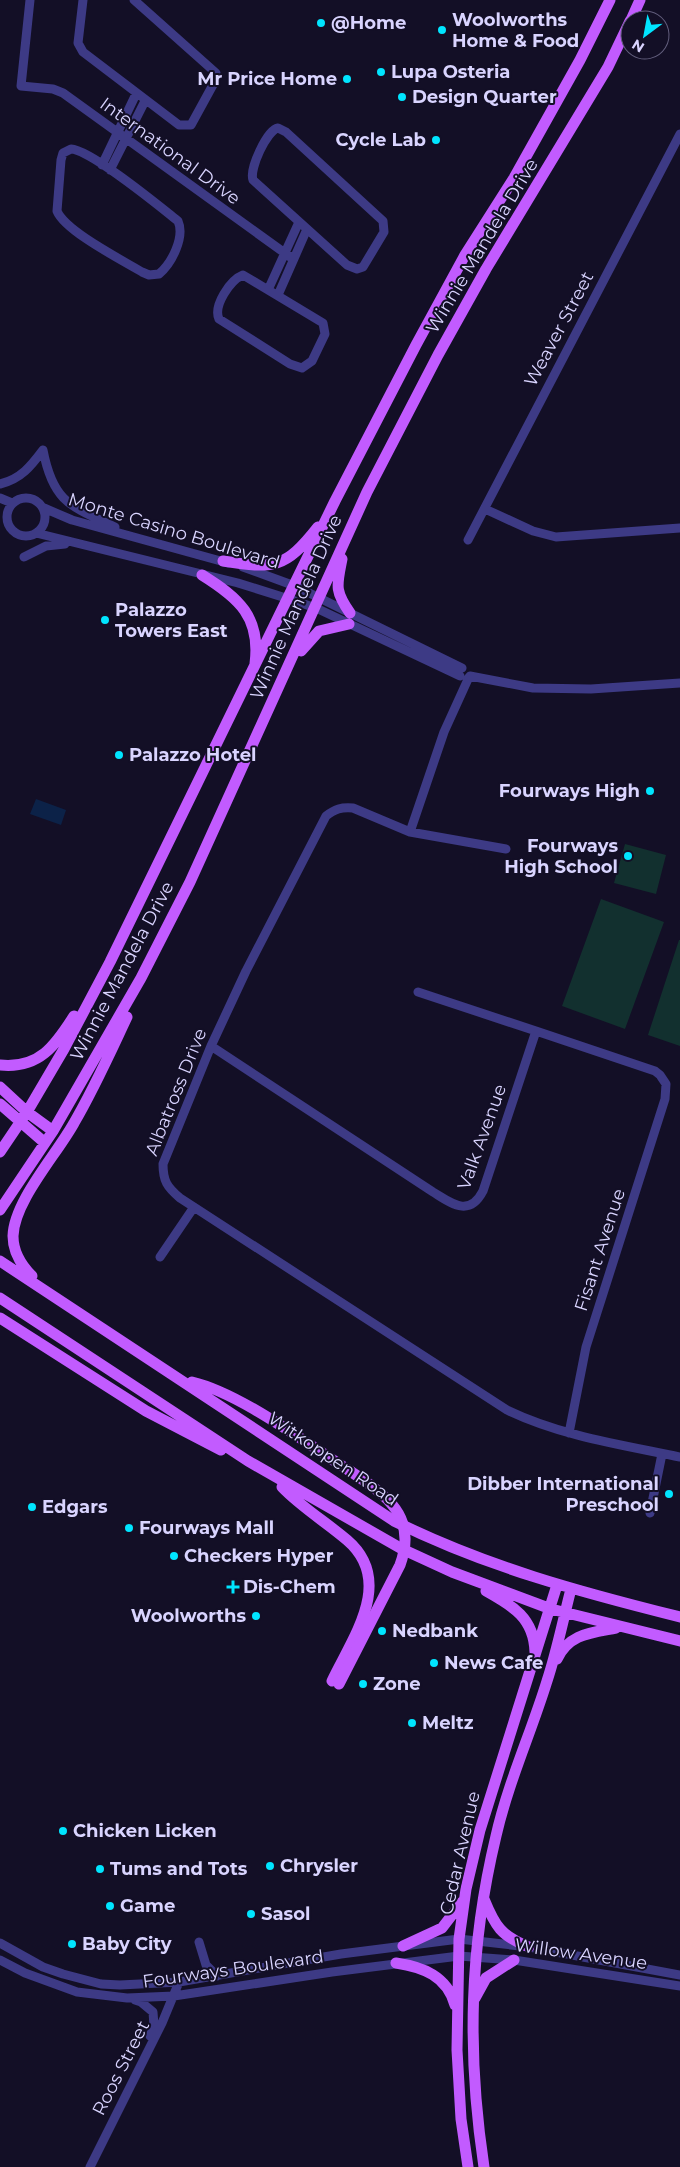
<svg xmlns="http://www.w3.org/2000/svg" width="680" height="2167" font-family="Montserrat,sans-serif">
<rect width="100%" height="100%" fill="#130f26"/>
<!-- green -->
<path fill="#12302f" d="M 625,844 L 666,855 L 656,894 L 614,883 Z
M 601,899 L 664,922 L 625,1029 L 562,1006 Z
M 679,940 L 680,940 L 680,1046 L 648,1035 Z"/>
<!-- water -->
<path fill="#0c2248" d="M 36,799 L 66,810 L 61,825 L 30,814 Z"/>
<g fill="none" stroke-linecap="round" stroke-linejoin="round">
<!-- minor -->
<path stroke="#3d3a85" stroke-width="9" d="M 30,0 L 21,86 L 53,89 L 63,93 L 293,259
M 83,0 L 78,43 L 83,52 L 179,125 L 191,125 L 214,83 L 216,73 L 134,0
M 278,128 L 286,132 L 383,221 L 384,232 L 363,267 L 357,269 L 347,265 L 253,180 C 249,169 267,130 278,128 Z
M 71,149 C 91,150 159,206 178,221 C 185,237 172,263 159,274 L 149,275 L 142,272 C 122,260 65,231 57,211 L 61,160 L 63,153 Z
M 102,165 L 136,94
M 110,170 L 145,101
M 243,275 L 323,323 L 325,334 L 312,361 L 302,368 L 290,364 L 219,319 C 213,306 230,280 243,275 Z
M 268,290 L 299,222
M 278,295 L 307,229
M 43,450 C 53,502 70,506 115,527
M 0,484 C 21,479 31,466 43,450
M7 517a19 19 0 1 1 38 0a19 19 0 1 1-38 0Z
M 0,498 L 12,503
M 44,508 L 72,520 L 228,563
M 485,509 L 533,531 L 556,537 L 680,528
M 36,533 L 238,583 L 289,599 L 316,608 L 460,676
M 468,540 L 680,134
M 24,557 L 46,546 L 65,544
M 243,567 L 295,586 L 462,668
M 470,676 L 533,688 L 591,689 L 680,683
M 410,832 L 444,732 L 469,677
M 506,849 L 410,832 L 353,808 C 341,807 335,809 326,816 L 246,971 L 211,1046 L 163,1164 C 163,1181 167,1187 180,1198 L 507,1410 C 561,1436 622,1445 680,1457
M 418,992 L 536,1031
M 211,1046 L 433,1192 C 451,1203 469,1218 483,1191 L 536,1031 L 655,1071 L 660,1075 L 666,1084 L 665,1099 L 586,1347 L 569,1433
M 160,1257 L 194,1207
M 650,1513 L 662,1454
M 199,1942 L 206,1965 L 217,1976
M 0,1943 L 43,1967 L 63,1974 L 101,1984 L 120,1985 L 179,1982 L 341,1954 L 459,1939 L 529,1947 L 680,1975
M 0,1960 L 25,1973 L 77,1992 L 127,1998 L 174,1996 L 332,1972 L 459,1956 L 514,1960 L 680,1986
M 135,2000 L 141,2002 L 153,2012 L 154,2026 L 150,2036
M 90,2167 L 162,2023 L 179,1982"/>
<!-- major -->
<path stroke="#c25bff" stroke-width="11" d="M 631,20 L 640,0
M 342,559 C 337,585 334,590 350,613
M 223,561 C 274,569 285,569 318,527
M 202,575 C 239,598 261,617 255,664
M 301,651 L 319,631 L 349,624
M 0,1065 C 39,1069 55,1046 74,1016
M 0,1087 L 27,1112 L 53,1131
M 0,1104 L 45,1143
M 0,1152 L 27,1112 L 64,1049 L 110,962 L 335,501 L 416,345 L 465,255 L 514,178 L 580,60 L 610,0
M 0,1210 L 53,1131 L 141,978 L 190,882 L 367,492 L 438,355 L 486,269 L 608,67 L 630,21
M 0,1261 L 394,1521 C 487,1567 580,1592 680,1617
M 32,1276 C 21,1265 13,1252 13,1236 C 14,1201 57,1154 74,1123 C 94,1089 110,1053 127,1017
M 0,1298 L 248,1461 L 402,1549 L 452,1572 L 551,1609 L 680,1641
M 0,1318 L 146,1411 L 221,1450
M 192,1382 C 240,1393 307,1444 350,1471
M 282,1487 C 301,1507 326,1522 347,1540 C 395,1581 353,1637 332,1681
M 486,1591 C 513,1606 534,1618 535,1652
M 557,1659 C 569,1634 590,1633 616,1628
M 484,1899 C 495,1926 501,1936 529,1947
M 403,1946 L 442,1928 L 462,1902
M 396,1963 C 423,1967 447,1976 455,2005
M 475,1998 L 486,1978 L 514,1960
M 468,2167 L 461,2119 L 457,2050 L 459,1939 L 466,1889 L 480,1830 L 557,1585
M 484,2167 C 467,2054 469,1948 496,1836 C 508,1783 531,1733 547,1681 C 557,1651 563,1620 571,1589"/>
<!-- major-bridge -->
<path stroke="#c25bff" stroke-width="11" d="M 339,1684 L 400,1565 C 418,1516 386,1495 350,1471"/>
</g>
<!-- markers -->
<g fill="#00e5ff" stroke="#130f26" stroke-width="2">
<circle cx="321" cy="23" r="5"/>
<circle cx="442" cy="30" r="5"/>
<circle cx="381" cy="72" r="5"/>
<circle cx="347" cy="79" r="5"/>
<circle cx="402" cy="97" r="5"/>
<circle cx="436" cy="140" r="5"/>
<circle cx="105" cy="620" r="5"/>
<circle cx="119" cy="755" r="5"/>
<circle cx="650" cy="791" r="5"/>
<circle cx="628" cy="856" r="5"/>
<circle cx="669" cy="1494" r="5"/>
<circle cx="32" cy="1507" r="5"/>
<circle cx="129" cy="1528" r="5"/>
<circle cx="174" cy="1556" r="5"/>
<path d="M230.5 1579.5h5v5h5v5h-5v5h-5v-5h-5v-5h5z"/>
<circle cx="256" cy="1616" r="5"/>
<circle cx="382" cy="1631" r="5"/>
<circle cx="434" cy="1663" r="5"/>
<circle cx="363" cy="1684" r="5"/>
<circle cx="412" cy="1723" r="5"/>
<circle cx="63" cy="1831" r="5"/>
<circle cx="270" cy="1866" r="5"/>
<circle cx="100" cy="1869" r="5"/>
<circle cx="110" cy="1906" r="5"/>
<circle cx="251" cy="1914" r="5"/>
<circle cx="72" cy="1944" r="5"/>
</g>
<g text-anchor="middle" stroke-width="4" stroke-linejoin="round" paint-order="stroke">
<!-- poi labels -->
<g font-size="18" font-weight="bold" fill="#d9d4ff" stroke="#130f26" text-anchor="start">
<text x="452" y="26">Woolworths<tspan x="452" dy="21">Home &amp; Food</tspan></text>
<text x="331" y="29">@Home</text>
<text x="391" y="78">Lupa Osteria</text>
<text x="337" y="85" text-anchor="end">Mr Price Home</text>
<text x="412" y="103">Design Quarter</text>
<text x="426" y="146" text-anchor="end">Cycle Lab</text>
<text x="115" y="616">Palazzo<tspan x="115" dy="21">Towers East</tspan></text>
<text x="129" y="761">Palazzo Hotel</text>
<text x="640" y="797" text-anchor="end">Fourways High</text>
<text x="618" y="852" text-anchor="end">Fourways<tspan x="618" dy="21">High School</tspan></text>
<text x="659" y="1490" text-anchor="end">Dibber International<tspan x="659" dy="21">Preschool</tspan></text>
<text x="42" y="1513">Edgars</text>
<text x="139" y="1534">Fourways Mall</text>
<text x="184" y="1562">Checkers Hyper</text>
<text x="243" y="1593">Dis-Chem</text>
<text x="246" y="1622" text-anchor="end">Woolworths</text>
<text x="392" y="1637">Nedbank</text>
<text x="444" y="1669">News Cafe</text>
<text x="373" y="1690">Zone</text>
<text x="422" y="1729">Meltz</text>
<text x="73" y="1837">Chicken Licken</text>
<text x="280" y="1872">Chrysler</text>
<text x="110" y="1875">Tums and Tots</text>
<text x="120" y="1912">Game</text>
<text x="261" y="1920">Sasol</text>
<text x="82" y="1950">Baby City</text>
</g>
<!-- street labels -->
<g font-size="18" fill="#d9d4ff" stroke="#130f26">
<text transform="translate(170 151) rotate(36)" y="6">International Drive</text>
<text transform="translate(482 246) rotate(-59)" y="6">Winnie Mandela Drive</text>
<text transform="translate(559 329) rotate(-62)" y="6">Weaver Street</text>
<text transform="translate(174 531) rotate(17)" y="6">Monte Casino Boulevard</text>
<text transform="translate(296 607) rotate(-66)" y="6">Winnie Mandela Drive</text>
<text transform="translate(122 971) rotate(-62)" y="6">Winnie Mandela Drive</text>
<text transform="translate(176 1092) rotate(-68)" y="6">Albatross Drive</text>
<text transform="translate(482 1137) rotate(-70)" y="6">Valk Avenue</text>
<text transform="translate(600 1250) rotate(-72)" y="6">Fisant Avenue</text>
<text transform="translate(333 1459) rotate(34)" y="6">Witkoppen Road</text>
<text transform="translate(460 1853) rotate(-77)" y="6">Cedar Avenue</text>
<text transform="translate(581 1954) rotate(8)" y="6">Willow Avenue</text>
<text transform="translate(233 1969) rotate(-8)" y="6">Fourways Boulevard</text>
<text transform="translate(121 2068) rotate(-63)" y="6">Roos Street</text>
</g>
</g>
<!-- north arrow -->
<g transform="translate(645 35) rotate(212)"><circle r="24" fill="#130f26" stroke="#625e7d"/>
<path d="M0-4L9 19L0 12L-9 19Z" fill="#00e5ff"/>
<text y="-8" font-size="14" font-weight="bold" text-anchor="middle" fill="#d9d4ff">N</text>
</g>
</svg>
